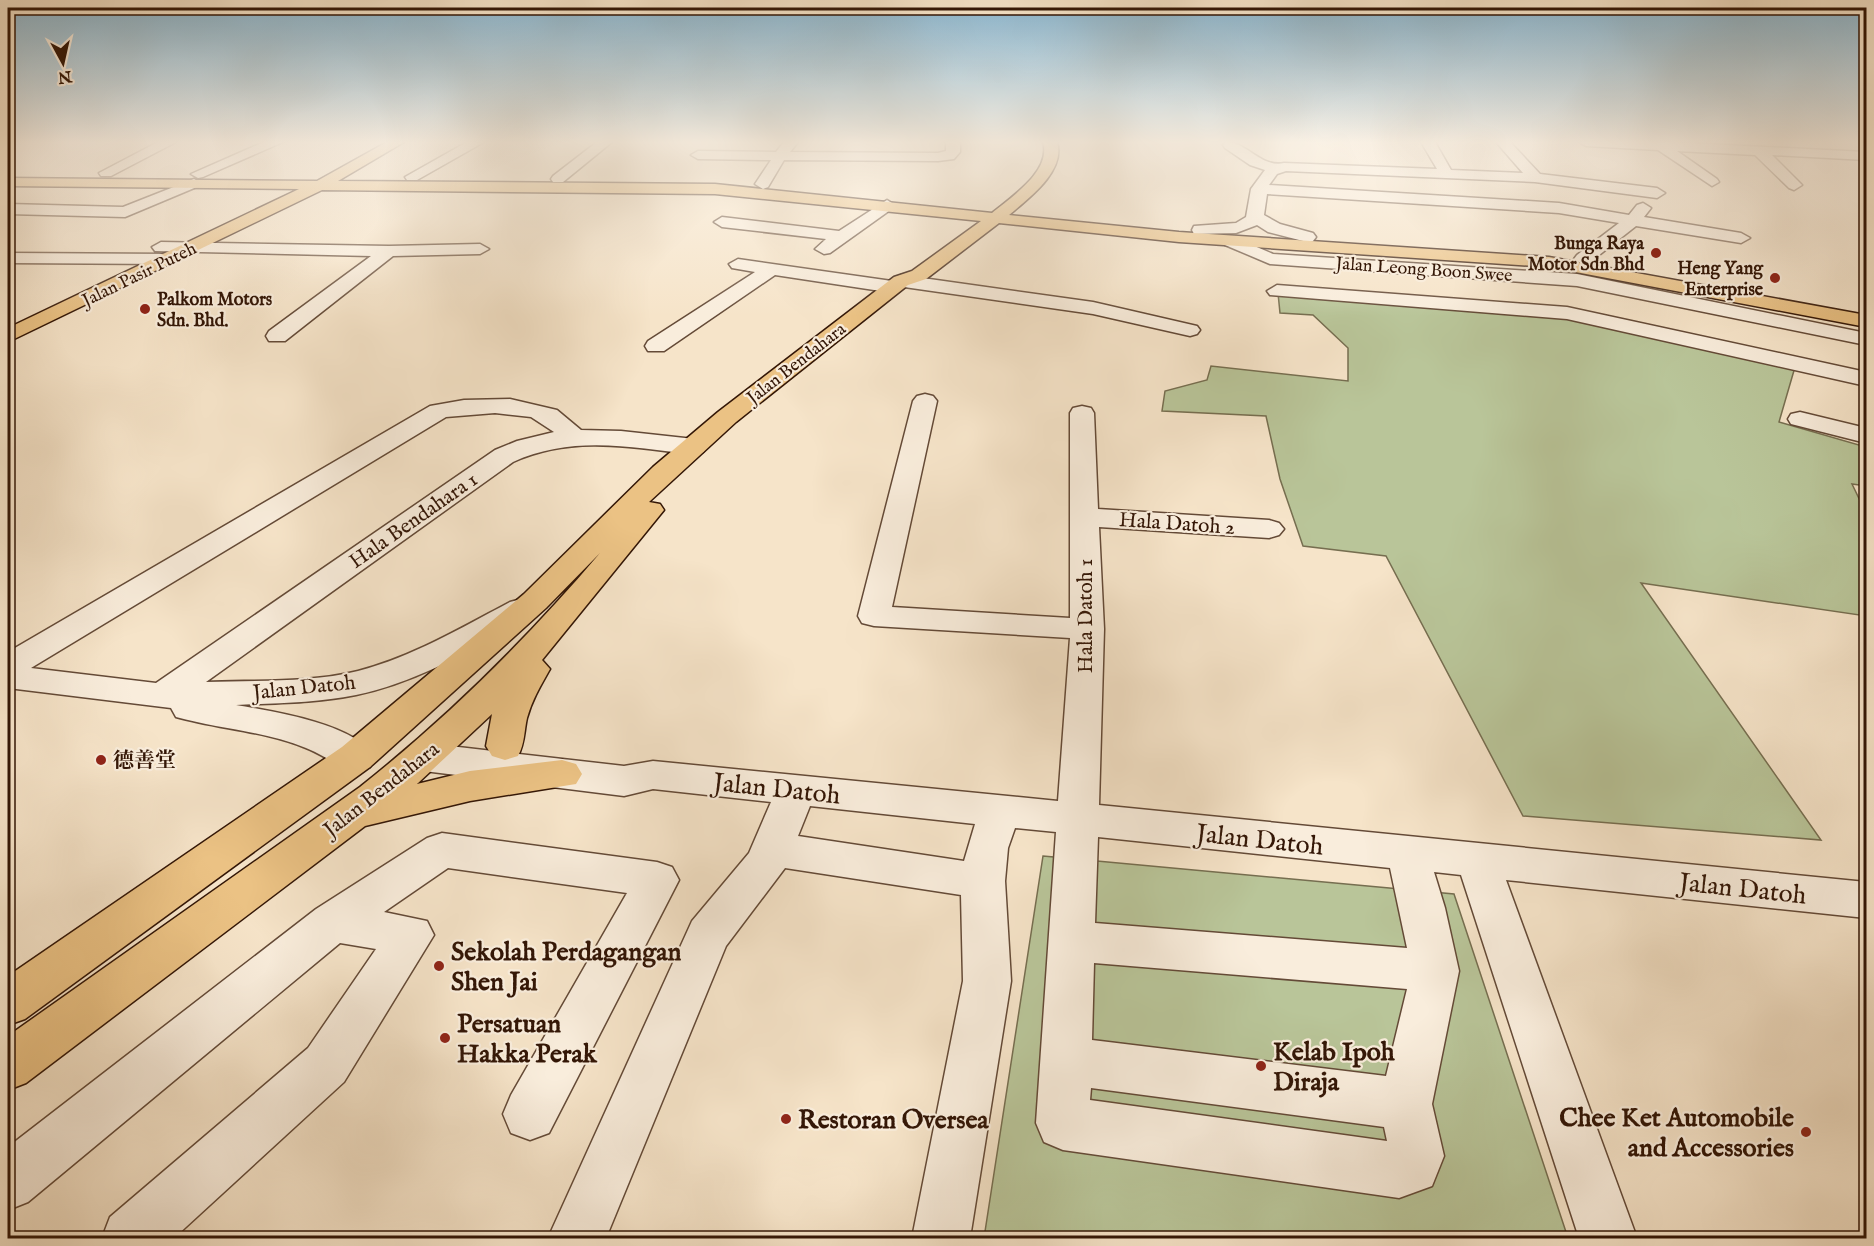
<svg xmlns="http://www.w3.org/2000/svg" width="1874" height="1246" font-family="'IM FELL English','Noto Serif SC',serif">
<rect width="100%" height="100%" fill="#f6e4c9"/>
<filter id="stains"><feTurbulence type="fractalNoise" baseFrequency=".00333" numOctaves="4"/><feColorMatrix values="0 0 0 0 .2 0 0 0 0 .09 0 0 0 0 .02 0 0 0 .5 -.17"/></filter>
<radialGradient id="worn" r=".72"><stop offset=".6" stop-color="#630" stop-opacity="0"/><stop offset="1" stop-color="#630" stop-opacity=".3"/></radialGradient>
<!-- green -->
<path fill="#b9c599" stroke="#766e50" stroke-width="1.5" d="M 1278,293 L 1559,316 L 1795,367 L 1779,422 L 1866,447 L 1866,486 L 1852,484 L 1866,513 L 1866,616 L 1641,583 L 1821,840 L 1523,816 L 1386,556 L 1303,546 L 1280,479 L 1266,416 L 1162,411 L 1165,391 L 1207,380 L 1211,366 L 1348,381 L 1348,348 L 1313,315 L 1280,313 Z
M 1043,856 L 1454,894 L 1568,1238 L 984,1238 Z"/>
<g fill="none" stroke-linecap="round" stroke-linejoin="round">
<defs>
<path id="minor" d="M 158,142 L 176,142 L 111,176 L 101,176 L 99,173 Z
M 264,142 L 283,142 L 203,177 L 198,178 L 191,174 Z
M 467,142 L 484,142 L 417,180 L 407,180 L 405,177 Z
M 597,142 L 612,142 L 563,182 L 553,182 L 551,179 L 553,176 Z
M 784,142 L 798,142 L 790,152 L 938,153 L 946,151 L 946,142 L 960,142 L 960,152 L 954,159 L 938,161 L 784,160 L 768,187 L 763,189 L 755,184 L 771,160 L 698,159 L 691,155 L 698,151 L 776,152 Z
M 1226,142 C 1247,142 1261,168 1284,163 L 1437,169 L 1421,142 L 1435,142 L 1451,170 L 1523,173 L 1496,142 L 1510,142 L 1540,174 L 1657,188 L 1665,193 L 1657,198 L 1535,182 L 1286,171 L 1277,174 L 1269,185 L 1559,203 L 1629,215 L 1637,205 L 1643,203 L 1651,208 L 1644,217 L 1741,233 L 1750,238 L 1741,243 L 1636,226 L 1589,263 L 1583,264 L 1574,259 L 1577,255 L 1619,223 L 1559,213 L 1267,194 L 1264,215 L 1280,224 L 1313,233 L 1316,237 L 1313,241 L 1307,242 L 1268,232 L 1257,225 L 1236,233 L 1194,234 L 1192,230 L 1194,226 L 1236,223 L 1246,217 L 1251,189 L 1265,170 L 1250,165 L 1225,148 L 1223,145 Z
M 1579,142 L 1668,142 L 1866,152 L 1866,160 L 1772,155 L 1802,185 L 1794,190 L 1789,188 L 1755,155 L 1677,151 L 1717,179 L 1719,182 L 1712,186 L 1658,150 L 1586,146 Z
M 194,179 L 201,183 L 199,186 L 125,217 L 8,214 L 8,204 L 123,207 Z
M 887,200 L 895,205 L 893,208 L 830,253 L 824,254 L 815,249 L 826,239 L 722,227 L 714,222 L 722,217 L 839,231 Z
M 1231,236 L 1273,254 L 1577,274 L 1866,333 L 1866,345 L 1577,286 L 1270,264 L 1225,245 L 1222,241 Z
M 161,242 L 389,246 L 480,244 L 489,249 L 480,254 L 393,256 L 285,341 L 269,341 L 266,336 L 269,331 L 371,256 L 155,251 L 152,247 Z
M 8,253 L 170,254 L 179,259 L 170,264 L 8,263 Z
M 738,259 L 892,281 L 901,275 L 1093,302 L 1197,326 L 1200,330 L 1197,334 L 1190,336 L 1093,314 L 904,287 L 894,293 L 775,275 L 664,351 L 648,351 L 645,346 L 648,341 L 755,272 L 732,268 L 729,264 Z
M 1277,285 L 1567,307 L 1866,372 L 1866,386 L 1567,319 L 1270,295 L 1267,291 Z
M 925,394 L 933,396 L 937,401 L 892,607 L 1070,618 L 1070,413 L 1073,408 L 1082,406 L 1091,408 L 1094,413 L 1098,509 L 1269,520 L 1279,523 L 1284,529 L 1279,535 L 1269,538 L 1099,527 L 1104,629 L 1099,805 L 1866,882 L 1866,918 L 1506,880 L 1637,1238 L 1579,1238 L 1461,875 L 1434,872 L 1445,908 L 1459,971 L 1432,1104 L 1444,1156 L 1432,1186 L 1399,1198 L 1063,1150 L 1044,1142 L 1036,1123 L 1056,832 L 1015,828 L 1008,848 L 1005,881 L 1011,981 L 970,1238 L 912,1238 L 963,981 L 961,895 L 785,868 L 726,946 L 606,1238 L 548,1238 L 692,921 L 749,853 L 771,802 L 653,789 L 624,796 L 424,771 L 410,767 L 405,757 L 410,747 L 424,743 L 624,766 L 653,761 L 1058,801 L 1070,638 L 874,626 L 862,623 L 858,616 L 913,401 L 917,396 ZM 810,806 L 975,824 L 964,861 L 798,836 ZM 1098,837 L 1390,868 L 1407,948 L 1095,923 ZM 1094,963 L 1407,989 L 1386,1076 L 1092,1040 ZM 1091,1088 L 1384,1127 L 1387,1141 L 1090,1100 Z
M 510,399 L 557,410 L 581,430 L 621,431 L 694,439 L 703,442 L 707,447 L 703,452 L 694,455 C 632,447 572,435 513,462 L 206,682 C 256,680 310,683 358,671 C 412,657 461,628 510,602 L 521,599 L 532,602 L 537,609 L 532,616 C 476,647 420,682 356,695 C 317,703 276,703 236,705 C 272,711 356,724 375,757 L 370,767 C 344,774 329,757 306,748 C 265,731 219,729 176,717 L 171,708 L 8,688 L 8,652 L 430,406 L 464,400 ZM 495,413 L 531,417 L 554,432 L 517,441 L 495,450 L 156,683 L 31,668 L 446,417 Z
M 1800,412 L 1866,428 L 1866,443 L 1791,424 L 1788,419 L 1791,414 Z
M 442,833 L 657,862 L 672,867 L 679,880 L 549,1133 L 530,1140 L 511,1133 L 503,1114 L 511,1095 L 627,893 L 448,868 L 384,912 L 427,921 L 434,935 L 344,1082 L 174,1238 L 102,1238 L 110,1217 L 308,1048 L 376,949 L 340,943 L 28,1202 L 8,1210 L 8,1147 L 316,909 L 427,838 Z"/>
<path id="major" d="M 387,142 L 404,142 L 338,181 L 715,184 L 992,213 C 1011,197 1052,171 1043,142 L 1057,142 C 1066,171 1029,198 1009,215 L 1179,232 L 1549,257 L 1866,315 L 1866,327 L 1549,267 L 1179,242 L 999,223 L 926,279 L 908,285 L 736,422 L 649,502 L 660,504 L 664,510 L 542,660 L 550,669 C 541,685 532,700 527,718 C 524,731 525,743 518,756 L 505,760 L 492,756 L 486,746 L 492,714 L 417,784 L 470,771 L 562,760 L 576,764 L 582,774 L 576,784 L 470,801 L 365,826 L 26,1083 L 8,1090 L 8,1036 L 360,787 C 448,717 527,639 600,553 L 546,608 L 370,767 L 25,1019 L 8,1025 L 8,976 L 342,747 L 524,594 L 653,467 L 718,412 L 894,277 L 912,271 L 981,221 L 715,194 L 322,190 L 8,342 L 8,328 L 299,189 L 8,186 L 8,178 L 317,181 Z"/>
</defs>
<!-- minor casing -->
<use href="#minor" stroke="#644a37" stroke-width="3"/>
<!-- major casing -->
<use href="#major" stroke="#331606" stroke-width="3"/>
<!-- minor -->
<use href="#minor" fill="#f9eddc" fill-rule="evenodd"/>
<!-- major -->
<use href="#major" fill="#ebc284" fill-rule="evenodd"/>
</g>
<!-- sky -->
<linearGradient id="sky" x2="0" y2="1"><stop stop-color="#8ab8d3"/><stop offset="0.45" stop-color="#fbf3e7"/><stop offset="1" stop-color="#fbf3e7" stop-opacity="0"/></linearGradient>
<rect width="1874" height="316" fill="url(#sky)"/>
<!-- markers -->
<g fill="#8f2418" stroke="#f9eddc" stroke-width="2">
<circle cx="1656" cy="253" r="6"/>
<circle cx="1775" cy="278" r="6"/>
<circle cx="145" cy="309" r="6"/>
<circle cx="101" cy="760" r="6"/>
<circle cx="439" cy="966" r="6"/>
<circle cx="445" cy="1038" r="6"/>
<circle cx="1261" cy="1066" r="6"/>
<circle cx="786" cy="1119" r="6"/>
<circle cx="1806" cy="1132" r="6"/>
</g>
<g text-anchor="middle" stroke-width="4.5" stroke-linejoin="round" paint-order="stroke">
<!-- far-poi labels -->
<g font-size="18" font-weight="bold" fill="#331606" stroke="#f9eddc" text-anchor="end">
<text x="1644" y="249">Bunga Raya<tspan x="1644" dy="21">Motor Sdn Bhd</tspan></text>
<text x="1763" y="274">Heng Yang<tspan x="1763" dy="21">Enterprise</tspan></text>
<text x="157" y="305" text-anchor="start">Palkom Motors<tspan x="157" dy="21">Sdn. Bhd.</tspan></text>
</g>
<!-- far-street labels -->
<g font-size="18" fill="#331606" stroke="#f9eddc">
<text transform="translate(1424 269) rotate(4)" y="6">Jalan Leong Boon Swee</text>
<text transform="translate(139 274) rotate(-26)" y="6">Jalan Pasir Puteh</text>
<text transform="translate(796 363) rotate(-38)" y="6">Jalan Bendahara</text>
</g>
<!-- street labels -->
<g font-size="21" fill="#331606" stroke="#f9eddc">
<text transform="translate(413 520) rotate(-35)" y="7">Hala Bendahara 1</text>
<text transform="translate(1177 523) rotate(4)" y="7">Hala Datoh 2</text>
<text transform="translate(1085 616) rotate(-90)" y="7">Hala Datoh 1</text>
<text transform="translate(304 687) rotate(-6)" y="7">Jalan Datoh</text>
<text transform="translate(381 789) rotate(-38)" y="7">Jalan Bendahara</text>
</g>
<!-- poi labels -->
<g font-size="21" font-weight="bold" fill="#331606" stroke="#f9eddc" text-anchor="start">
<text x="113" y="767">德善堂</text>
</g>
<!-- near-street labels -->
<g font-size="26" fill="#331606" stroke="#f9eddc">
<text transform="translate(777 788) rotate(6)" y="9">Jalan Datoh</text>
<text transform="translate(1260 839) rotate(6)" y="9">Jalan Datoh</text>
<text transform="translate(1743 888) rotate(6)" y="9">Jalan Datoh</text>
</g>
<!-- near-poi labels -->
<g font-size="26" font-weight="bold" fill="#331606" stroke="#f9eddc" text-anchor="start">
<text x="451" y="960">Sekolah Perdagangan<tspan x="451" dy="30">Shen Jai</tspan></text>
<text x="457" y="1032">Persatuan<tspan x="457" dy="30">Hakka Perak</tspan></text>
<text x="1273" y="1060">Kelab Ipoh<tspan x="1273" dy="30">Diraja</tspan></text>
<text x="1794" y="1126" text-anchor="end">Chee Ket Automobile<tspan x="1794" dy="30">and Accessories</tspan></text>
<text x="798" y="1128">Restoran Oversea</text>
</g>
</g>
<!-- margin -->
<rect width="1874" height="1246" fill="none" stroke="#f6e4c9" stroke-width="30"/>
<rect x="9" y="9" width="1856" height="1228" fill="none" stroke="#331606" stroke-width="3"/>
<rect x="15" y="15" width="1844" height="1216" fill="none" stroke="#331606" stroke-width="1.5"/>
<!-- north arrow -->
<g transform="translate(63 63) rotate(172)" stroke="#f9eddc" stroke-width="4.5" paint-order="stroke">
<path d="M0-4.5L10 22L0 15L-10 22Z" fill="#331606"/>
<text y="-9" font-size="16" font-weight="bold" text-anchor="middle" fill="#331606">N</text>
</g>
<rect width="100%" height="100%" filter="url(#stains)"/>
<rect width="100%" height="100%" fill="url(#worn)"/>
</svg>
